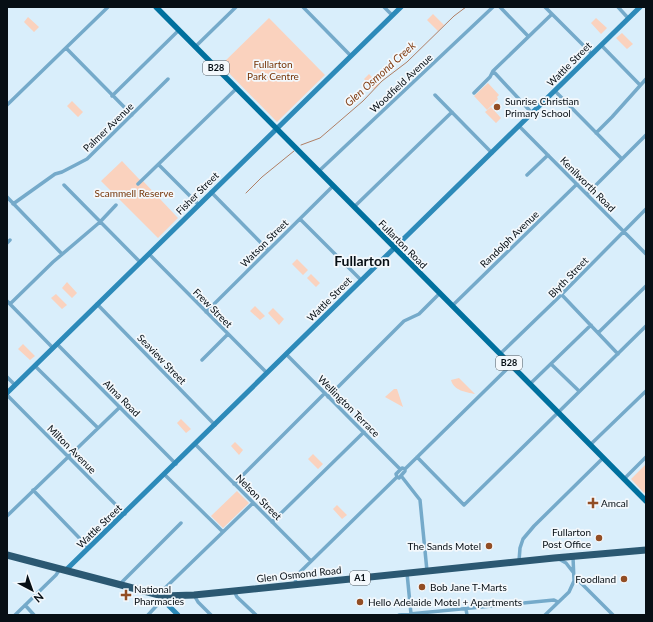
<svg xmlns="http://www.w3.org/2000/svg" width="653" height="622" font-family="Lato,sans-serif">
<rect width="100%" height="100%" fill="#d9eefb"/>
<!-- green -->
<path fill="#fad2be" d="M 433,14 L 444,25 L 438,31 L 427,20 Z
M 28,17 L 39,27 L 34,32 L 24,22 Z
M 269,18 L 325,75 L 277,122 L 221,65 Z
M 596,18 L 607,28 L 601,34 L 591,23 Z
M 622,33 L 633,44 L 627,49 L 616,38 Z
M 369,74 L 379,84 L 374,89 L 364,79 Z
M 488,83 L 499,95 L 497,97 L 498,99 L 487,110 L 474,96 Z
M 72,101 L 83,112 L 78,117 L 67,106 Z
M 491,107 L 501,118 L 496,123 L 485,112 Z
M 122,161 L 139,179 L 143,181 L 178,218 L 158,238 L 101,181 Z
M 297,259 L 308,270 L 303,275 L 292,264 Z
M 311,274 L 320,283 L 316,287 L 307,278 Z
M 67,282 L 77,293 L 72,298 L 62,288 Z
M 56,294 L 67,305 L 62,309 L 51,298 Z
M 255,306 L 265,316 L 260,320 L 250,311 Z
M 273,308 L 284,319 L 279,325 L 268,313 Z
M 23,344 L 35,356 L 30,360 L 18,349 Z
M 459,378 L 475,394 C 466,392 454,391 451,380 Z
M 394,389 L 397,389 L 403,407 L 385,397 Z
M 181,419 L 191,429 L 186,433 L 177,423 Z
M 235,442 L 243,450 L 239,455 L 231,446 Z
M 313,454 L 323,464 L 318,469 L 308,459 Z
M 646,464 L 646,492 L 644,493 L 631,479 Z
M 237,491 L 249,503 L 223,528 L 211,516 Z
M 337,505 L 347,515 L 342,519 L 333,509 Z"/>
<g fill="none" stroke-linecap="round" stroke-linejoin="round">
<!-- stream -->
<path stroke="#b07f65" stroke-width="1" d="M 301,145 L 320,138 L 363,101 L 382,81 L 407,62 L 454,16 L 466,7
M 246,193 L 262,177 L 294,151"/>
<!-- street -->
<path stroke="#75aaca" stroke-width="3.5" d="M 303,7 L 350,55
M 384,7 L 392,15
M 500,7 L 528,36
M 545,7 L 592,54
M 618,7 L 628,18
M 601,45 L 640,85
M 195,47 L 236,7
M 66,48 L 132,115
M 493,71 L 532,113
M 555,91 L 622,159
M 474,93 L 490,77 L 493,71 L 552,14
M 435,95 L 492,153
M 112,96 L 179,30
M 7,105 L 108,7
M 519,126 L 646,254
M 596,133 L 612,117 L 646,79
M 159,165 L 199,205
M 319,171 L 493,7
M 527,175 L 548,155
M 138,184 L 237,88
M 64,185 L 140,262
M 211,192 L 268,250
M 587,194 L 646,135
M 7,197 L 62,254
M 13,204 L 55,174 L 62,172 L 87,159 L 168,79
M 354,207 L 452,112
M 300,219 L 361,280
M 7,243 L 10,240
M 149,254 L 267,373
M 561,294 L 618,354
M 7,301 L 53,348
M 10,304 L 53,262 L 100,222 L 116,205
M 97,304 L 215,425
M 452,306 L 577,184
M 206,312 L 333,186
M 598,333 L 646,286
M 57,344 L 176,464
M 286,354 L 400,469
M 500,354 L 557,299 L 646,209
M 202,360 L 228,334
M 551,364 L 579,391
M 35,366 L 98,428
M 7,377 L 15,385
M 530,384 L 591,325
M 7,395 L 125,514
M 328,397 L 404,321 L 419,314 L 440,293
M 195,444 L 311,561
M 590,445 L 646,391
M 417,457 L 464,505 L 646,326
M 402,468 L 405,469 L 405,471 L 399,478 L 397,477 L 396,474 Z
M 405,469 L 511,365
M 165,475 L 223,532
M 402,477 L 420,500 L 427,571
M 624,479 L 646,457
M 234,484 L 325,393
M 33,490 L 89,548
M 7,516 L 120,407
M 272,522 L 364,432
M 573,557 L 574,581
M 559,559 L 566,563 L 573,572
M 519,561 L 520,548 L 523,539 L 534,526 L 603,458
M 407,573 L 411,614
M 120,584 L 181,523
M 295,584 L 296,576 L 397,477
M 234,591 L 237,597 L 256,615
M 194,595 L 198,602 L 211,615
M 25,605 L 34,615
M 466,609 L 467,615
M 15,615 L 56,575 L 60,569
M 148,615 L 160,602 L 163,590 L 253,503
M 399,615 L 554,600 L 558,602
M 545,615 L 569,592 L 574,581 L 579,581 L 613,615"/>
<!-- secondary -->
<path stroke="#2d8ab9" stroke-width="5" d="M 7,393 L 401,7
M 66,570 L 640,7
M 163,596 L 167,604 L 178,615"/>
<!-- primary -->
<path stroke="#00709e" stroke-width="5.5" d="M 156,7 L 646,501"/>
<!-- highway -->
<path stroke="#2b5872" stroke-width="7" d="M 7,555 L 163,596 L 194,595 L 234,591 L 554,558 L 646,550"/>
</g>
<!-- markers -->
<g fill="#924d24" stroke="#f3f8fc" stroke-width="1.5">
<circle cx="497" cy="107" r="4"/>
<path d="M591 497h4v4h4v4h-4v4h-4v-4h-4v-4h4z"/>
<circle cx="599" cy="538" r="4"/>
<circle cx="489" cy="546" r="4"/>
<circle cx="624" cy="579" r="4"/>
<circle cx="422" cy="587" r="4"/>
<path d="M124 589h4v4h4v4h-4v4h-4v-4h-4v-4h4z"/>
<circle cx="360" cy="602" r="4"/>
</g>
<g text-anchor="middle" stroke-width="3.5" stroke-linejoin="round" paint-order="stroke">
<!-- shield labels -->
<g fill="#f3f8fc" stroke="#4e555a" stroke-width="1">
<rect x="203" y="61" width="26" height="14" rx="3"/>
<rect x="496" y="356" width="26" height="14" rx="3"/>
<rect x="350" y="571" width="20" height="14" rx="3"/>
</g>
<g font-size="9" font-weight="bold" fill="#070f15">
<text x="216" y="71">B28</text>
<text x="509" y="366">B28</text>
<text x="360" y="581">A1</text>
</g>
<!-- park labels -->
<g font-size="10" fill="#763406" stroke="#f3f8fc">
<text x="273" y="68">Fullarton<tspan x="273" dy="12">Park Centre</tspan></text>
<text x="134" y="197">Scammell Reserve</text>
</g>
<!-- street labels -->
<g font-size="10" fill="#070f15" stroke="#f3f8fc">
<text transform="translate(569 64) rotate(-45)" y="4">Wattle Street</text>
<text transform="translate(401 83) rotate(-43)" y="4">Woodfield Avenue</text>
<text transform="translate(108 127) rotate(-44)" y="4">Palmer Avenue</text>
<text transform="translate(588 184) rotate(45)" y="4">Kenilworth Road</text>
<text transform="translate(197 193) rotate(-45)" y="4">Fisher Street</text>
<text transform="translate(509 239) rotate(-44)" y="4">Randolph Avenue</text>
<text transform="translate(264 243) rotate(-45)" y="4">Watson Street</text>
<text transform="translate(403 244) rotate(45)" y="4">Fullarton Road</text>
<text transform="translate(568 277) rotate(-46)" y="4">Blyth Street</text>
<text transform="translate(329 299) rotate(-45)" y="4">Wattle Street</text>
<text transform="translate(213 308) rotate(45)" y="4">Frew Street</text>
<text transform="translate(162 359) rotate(46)" y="4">Seaview Street</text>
<text transform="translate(122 398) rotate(45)" y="4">Alma Road</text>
<text transform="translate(349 406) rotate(45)" y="4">Wellington Terrace</text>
<text transform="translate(72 449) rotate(45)" y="4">Milton Avenue</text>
<text transform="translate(259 497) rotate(45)" y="4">Nelson Street</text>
<text transform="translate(99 526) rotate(-44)" y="4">Wattle Street</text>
<text transform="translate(299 574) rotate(-6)" y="4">Glen Osmond Road</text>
</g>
<!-- poi labels -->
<g font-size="10" fill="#070f15" stroke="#f3f8fc" text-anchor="start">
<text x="505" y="105">Sunrise Christian<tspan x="505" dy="12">Primary School</tspan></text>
<text x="601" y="507">Amcal</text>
<text x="591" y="536" text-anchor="end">Fullarton<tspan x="591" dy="12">Post Office</tspan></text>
<text x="481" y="550" text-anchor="end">The Sands Motel</text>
<text x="616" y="583" text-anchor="end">Foodland</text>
<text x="430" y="591">Bob Jane T-Marts</text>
<text x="134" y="593">National<tspan x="134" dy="12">Pharmacies</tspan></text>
<text x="368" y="606">Hello Adelaide Motel + Apartments</text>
</g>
<!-- water labels -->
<g font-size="11" font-style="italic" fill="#834016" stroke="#f3f8fc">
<text transform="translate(380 74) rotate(-42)" y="4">Glen Osmond Creek</text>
</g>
<!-- district labels -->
<g font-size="14" font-weight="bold" fill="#070f15" stroke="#f3f8fc">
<text x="362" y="266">Fullarton</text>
</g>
</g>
<!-- border -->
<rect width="653" height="622" fill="none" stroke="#070f15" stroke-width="16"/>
<!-- north arrow -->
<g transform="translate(32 590) rotate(139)" stroke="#f3f8fc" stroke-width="3" paint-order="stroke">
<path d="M0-3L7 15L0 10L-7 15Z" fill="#070f15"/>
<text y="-6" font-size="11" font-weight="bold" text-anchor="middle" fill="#070f15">N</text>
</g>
</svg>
